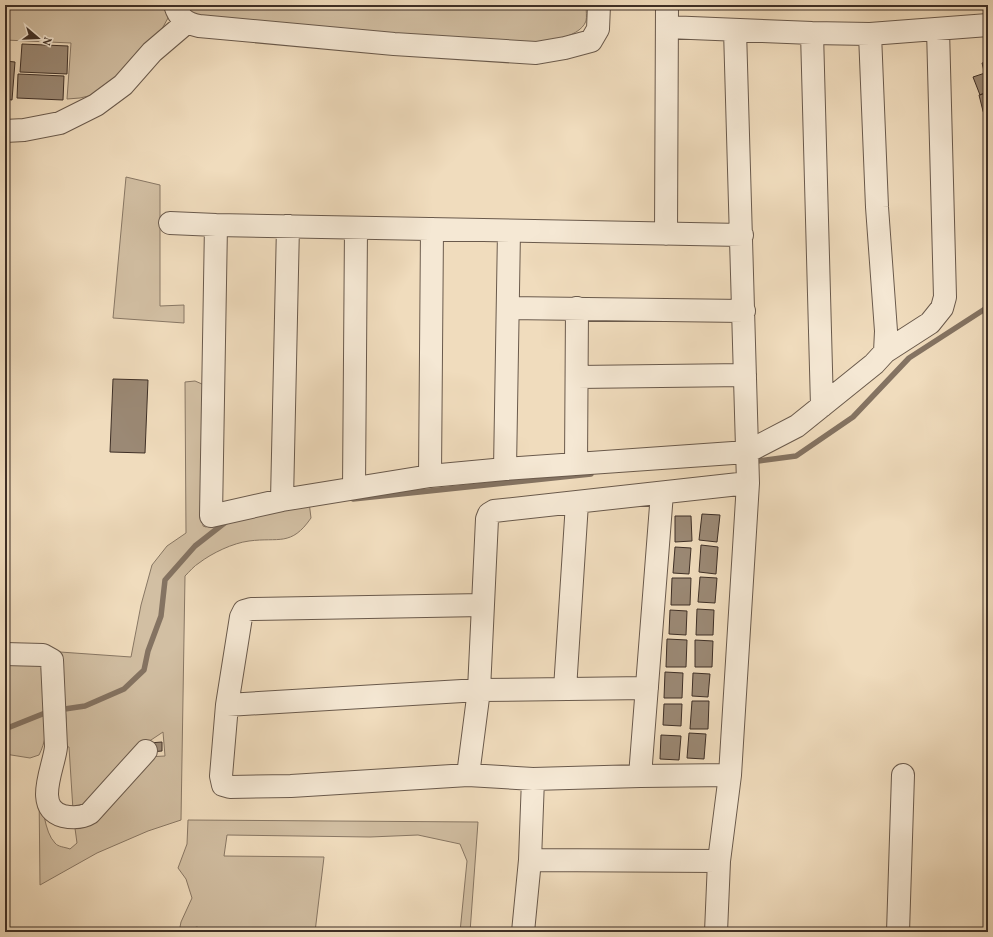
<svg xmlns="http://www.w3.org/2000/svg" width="993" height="937" font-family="Vollkorn,serif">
<rect width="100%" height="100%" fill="#f0dcbd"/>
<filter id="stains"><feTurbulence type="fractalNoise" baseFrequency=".005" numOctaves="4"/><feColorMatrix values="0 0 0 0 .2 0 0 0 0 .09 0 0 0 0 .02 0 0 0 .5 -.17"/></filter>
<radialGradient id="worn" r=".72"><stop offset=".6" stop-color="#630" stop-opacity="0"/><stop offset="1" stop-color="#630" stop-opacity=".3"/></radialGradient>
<!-- green -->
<path fill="#d2bfa3" stroke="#887764" d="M 5,5 L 167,5 L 168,18 L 163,27 L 115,84 L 97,94 L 80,98 L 67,99 L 71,43 L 5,40 Z
M 181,5 L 586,5 C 586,10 587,17 586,21 C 579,40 539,42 523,45 L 198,22 Z
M 126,177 L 160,185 L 160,306 L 184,305 L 184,323 L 113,318 Z
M 195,381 L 202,384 L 205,389 L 203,526 L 206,527 C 236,511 274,503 309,502 L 311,518 C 291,547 279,537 249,541 C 233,543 212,553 199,563 C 194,566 190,571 185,576 L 181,820 L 148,831 L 97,853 L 40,885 L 39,789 C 43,804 44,832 55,843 C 58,847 65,847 70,849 L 77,843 L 74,821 L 83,821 L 88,818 L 146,757 L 165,756 L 163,732 L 145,744 L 90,808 L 84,811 L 73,810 L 69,747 L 64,746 L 66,718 L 60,652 L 131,657 L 141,605 L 152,565 L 167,546 L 186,533 L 185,382 Z
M 9,662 L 37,664 L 40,666 L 43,670 C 45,697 52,730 39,755 L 30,758 L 5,754 L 5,701 Z
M 188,820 L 478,822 L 470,932 L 460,932 L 467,861 L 460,844 L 418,835 L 370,837 L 227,835 L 224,856 L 324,857 L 315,932 L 208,932 L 197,927 L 179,932 L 181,922 L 192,898 L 186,879 L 178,868 L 187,844 Z"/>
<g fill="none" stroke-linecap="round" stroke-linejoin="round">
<!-- stream -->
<path stroke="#847362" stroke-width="5.5" d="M 751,462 L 796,456 L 853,417 L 909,358 L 988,307
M 353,499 L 591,474
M 58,710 L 85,706 L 124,689 L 144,670 L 148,651 L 161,616 L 165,580 L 195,546 L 227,521
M 5,729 L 50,711"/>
</g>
<!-- building -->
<path fill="#9b8975" stroke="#3e2f26" d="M 22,44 L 68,46 L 67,74 L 20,72 Z
M 5,61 L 15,62 L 12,100 L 5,99 Z
M 988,62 L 988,70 L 984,71 L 982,63 Z
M 988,72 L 988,92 L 980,95 L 973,77 Z
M 18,74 L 64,76 L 63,100 L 17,98 Z
M 988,92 L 988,109 L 983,111 L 979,95 Z
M 988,110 L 988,116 L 985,117 L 983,111 Z
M 113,379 L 148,380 L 145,453 L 110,452 Z
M 702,514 L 720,515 L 717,542 L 699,540 Z
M 675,516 L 691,516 L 692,541 L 675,542 Z
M 701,545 L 718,547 L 716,574 L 699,572 Z
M 675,547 L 691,548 L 689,574 L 673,573 Z
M 700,577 L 717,578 L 715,603 L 698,602 Z
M 672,578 L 691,578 L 690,605 L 671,605 Z
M 697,609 L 714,610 L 713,635 L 696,635 Z
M 670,610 L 687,611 L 686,635 L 669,634 Z
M 667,639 L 687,640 L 686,667 L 666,667 Z
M 695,640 L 713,641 L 712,667 L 695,667 Z
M 665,672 L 683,673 L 682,698 L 664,698 Z
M 693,673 L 710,674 L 708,697 L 692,696 Z
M 692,701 L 709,701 L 708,729 L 690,729 Z
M 664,704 L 682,704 L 681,726 L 663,725 Z
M 689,733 L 706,734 L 704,759 L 687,758 Z
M 661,735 L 681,736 L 679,760 L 660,759 Z
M 162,742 L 162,751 L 150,752 L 149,743 Z"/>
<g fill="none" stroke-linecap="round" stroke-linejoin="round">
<defs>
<path id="minor" d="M 175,5 C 179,18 185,23 199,26 L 394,44 L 536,53 L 565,48 L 591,41 L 598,29 L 599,5
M 667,27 L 812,33 L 870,34 L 988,25
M 812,33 L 822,406
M 870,34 L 877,207 L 886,331 L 885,352
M 5,131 L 24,130 L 60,123 L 96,105 L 123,85 L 152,52 L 186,23
M 170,223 L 216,225 L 742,235
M 216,225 L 211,516 L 282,500 L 430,476 L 505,469 L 747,452 L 797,426 L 874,364 L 885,352 L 930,323 L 942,308 L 945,297 L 938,29
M 666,234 L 667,5
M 508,308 L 744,311
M 577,377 L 745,375
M 576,464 L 577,308
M 505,469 L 509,231
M 430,476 L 432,229
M 354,488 L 356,228
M 282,500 L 288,226
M 483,605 L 251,609 L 244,611 L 241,617 L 227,705 L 221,776 L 223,785 L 230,787 L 291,786 L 468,775 L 533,779 L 640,776 L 730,775
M 5,654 L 43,655 L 52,660 L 56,747 C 54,768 33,807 63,816 C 72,818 82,818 90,813 L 146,751
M 565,689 L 577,503
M 227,705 L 479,690 L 647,688
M 468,775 L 479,690 L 487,519 L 489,514 L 494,511 L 748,483
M 640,776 L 662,493
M 530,860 L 719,861
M 523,932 L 530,860 L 533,779
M 716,932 L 719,861 L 730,775 L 748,483 L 735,30
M 898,932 L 903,775"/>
</defs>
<!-- minor casing -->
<use href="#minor" stroke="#6a5a4c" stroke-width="24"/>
<!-- minor -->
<use href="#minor" stroke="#f5e8d4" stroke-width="22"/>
</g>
<!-- margin -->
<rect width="993" height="937" fill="none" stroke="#f0dcbd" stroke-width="20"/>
<rect x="6" y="6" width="981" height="925" fill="none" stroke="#3e2f26" stroke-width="2"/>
<rect x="10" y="10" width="973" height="917" fill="none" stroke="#3e2f26"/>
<!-- north arrow -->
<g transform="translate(38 38) rotate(109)" stroke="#f5e8d4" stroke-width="3" paint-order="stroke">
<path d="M0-3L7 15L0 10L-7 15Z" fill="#3e2f26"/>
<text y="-6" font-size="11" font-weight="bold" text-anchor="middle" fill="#3e2f26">N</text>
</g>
<rect width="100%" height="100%" filter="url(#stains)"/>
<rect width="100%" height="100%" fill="url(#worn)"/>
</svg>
